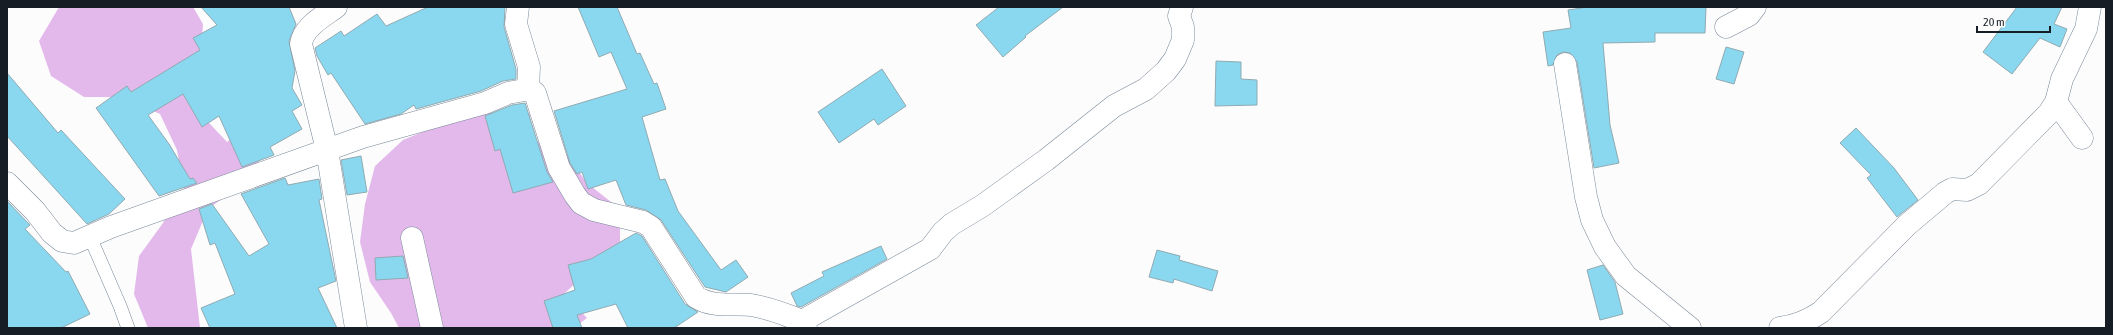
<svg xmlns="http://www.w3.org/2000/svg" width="2113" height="335" font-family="'Asap Condensed',sans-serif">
<rect width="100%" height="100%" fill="#fcfcfc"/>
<!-- forest -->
<path fill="#e3b9ec" d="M 59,7 L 193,7 L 203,24 L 196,109 L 227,142 L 230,140 L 268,152 L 246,175 L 241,185 L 208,209 L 191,249 L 200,328 L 148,328 L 134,294 L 139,256 L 163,223 L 176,196 L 184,190 L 177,150 L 160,114 L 122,97 L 84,97 L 51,76 L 39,41 Z
M 484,113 L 530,114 L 528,140 L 561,147 L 587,183 L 620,209 L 620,251 L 584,275 L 564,294 L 587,318 L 575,327 L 580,328 L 399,328 L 391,313 L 370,282 L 360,242 L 365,204 L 375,166 L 403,140 L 442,124 Z"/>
<!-- building -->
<path fill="#8ad8ef" stroke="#90aab2" d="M 201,7 L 289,7 L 296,24 L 289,41 L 295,71 L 292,88 L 302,105 L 292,111 L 302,129 L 270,147 L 274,155 L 242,167 L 219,116 L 202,127 L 183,94 L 148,115 L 169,144 L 190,179 L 193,178 L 197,183 L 159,196 L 96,108 L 127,86 L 131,92 L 200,50 L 193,38 L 217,25 Z
M 428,7 L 505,7 L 504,27 L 516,69 L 516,79 L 503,81 L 481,91 L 416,109 L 414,105 L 401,114 L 365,124 L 331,73 L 328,75 L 317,56 L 315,48 L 341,31 L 344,36 L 377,14 L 386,26 Z
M 578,7 L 617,7 L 637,54 L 640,53 L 654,84 L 657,83 L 666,109 L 642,117 L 660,180 L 665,179 L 678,211 L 721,270 L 736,260 L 748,277 L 726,292 L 705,287 L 661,220 L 646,210 L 626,205 L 616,180 L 588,189 L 582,172 L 577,174 L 570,163 L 554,111 L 627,89 L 611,52 L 599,57 Z
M 999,7 L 1063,7 L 1025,36 L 1026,37 L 1003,57 L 976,25 Z
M 1588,7 L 1706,7 L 1705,33 L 1655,33 L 1655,42 L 1603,43 L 1610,125 L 1619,163 L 1594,168 L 1577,62 L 1570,53 L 1563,52 L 1557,55 L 1553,65 L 1548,66 L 1543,32 L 1571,28 L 1568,10 Z
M 2017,7 L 2062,7 L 2054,24 L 2067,29 L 2060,47 L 2040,38 L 2012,74 L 1983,52 Z
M 1726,47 L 1744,52 L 1734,84 L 1716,79 Z
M 1216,61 L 1241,62 L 1241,79 L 1257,80 L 1257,105 L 1215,106 Z
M 882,69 L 906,106 L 878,125 L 874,119 L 839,143 L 818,112 Z
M 7,73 L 58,133 L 61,130 L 125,199 L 109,214 L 87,224 L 7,136 Z
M 525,103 L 547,172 L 553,182 L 513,193 L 500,149 L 495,151 L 485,116 L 512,105 Z
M 1856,128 L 1894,168 L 1918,200 L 1897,217 L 1867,178 L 1871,175 L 1840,143 Z
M 361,156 L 367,192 L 347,195 L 341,160 Z
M 285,178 L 288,185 L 319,179 L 322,199 L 319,200 L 336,281 L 318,288 L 337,328 L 210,328 L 201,308 L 235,294 L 215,243 L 210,245 L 199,209 L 212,204 L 249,256 L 269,244 L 241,194 Z
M 7,201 L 30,225 L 25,229 L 66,272 L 68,271 L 90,314 L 61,328 L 7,328 Z
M 636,233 L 642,236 L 685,304 L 698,312 L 674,328 L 628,328 L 616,304 L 577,315 L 582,328 L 553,328 L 544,301 L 575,290 L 568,265 L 591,259 Z
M 881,246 L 887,259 L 801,307 L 797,306 L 791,293 L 824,276 L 822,272 Z
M 1157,250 L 1180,256 L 1179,260 L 1218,271 L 1212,291 L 1174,279 L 1173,283 L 1149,277 Z
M 403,256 L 408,278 L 376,280 L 375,258 Z
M 1603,265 L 1615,282 L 1623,314 L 1600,320 L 1587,270 Z"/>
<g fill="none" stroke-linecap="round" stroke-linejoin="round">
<defs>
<path id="lane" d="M 90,237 L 120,306 L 128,328"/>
<path id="street" d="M 336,7 C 324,16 303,27 301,44 L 327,150 L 356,328
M 518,7 L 516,24 L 529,67 L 528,89
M 1726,27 L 1749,15 L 1755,7
M 1565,64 L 1586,197 L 1592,220 L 1605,247 L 1626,276 L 1690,328
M 2082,138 L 2056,102 L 2062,79 L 2086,29 L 2090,7
M 7,183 L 35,211 L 52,233 L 62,241 L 74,243 L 111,227 L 363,137 L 485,103 L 508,93 L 530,89 L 535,93 L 559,168 L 575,195 L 581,203 L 594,210 L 643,222 L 651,227 L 696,297 C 713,308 732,303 751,305 C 769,308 785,314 802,321
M 412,238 L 432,328
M 806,328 L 802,321 L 930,249 L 943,232 L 952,224 L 982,206 L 1046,160 L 1114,106 L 1146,89 L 1166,71 L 1175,59 L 1183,40 L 1183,27 L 1179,16 L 1182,7
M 1780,328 C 1795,326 1808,321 1821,312 L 1907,225 L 1945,193 L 1952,189 L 1967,190 L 1979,184 L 2049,113 L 2056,102"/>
</defs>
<!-- lane casing -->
<use href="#lane" stroke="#798898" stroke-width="14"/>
<!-- street casing -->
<use href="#street" stroke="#798898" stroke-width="23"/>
<!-- lane -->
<use href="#lane" stroke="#fff" stroke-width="13"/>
<!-- street -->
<use href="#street" stroke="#fff" stroke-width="22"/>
</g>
<!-- border -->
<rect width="2113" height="335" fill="none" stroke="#171d24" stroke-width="16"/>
<!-- scale -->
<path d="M1977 26v6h73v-6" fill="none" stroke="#171d24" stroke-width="2"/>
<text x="1983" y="26" font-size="12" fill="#171d24" stroke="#fcfcfc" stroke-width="3" paint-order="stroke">20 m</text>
</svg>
